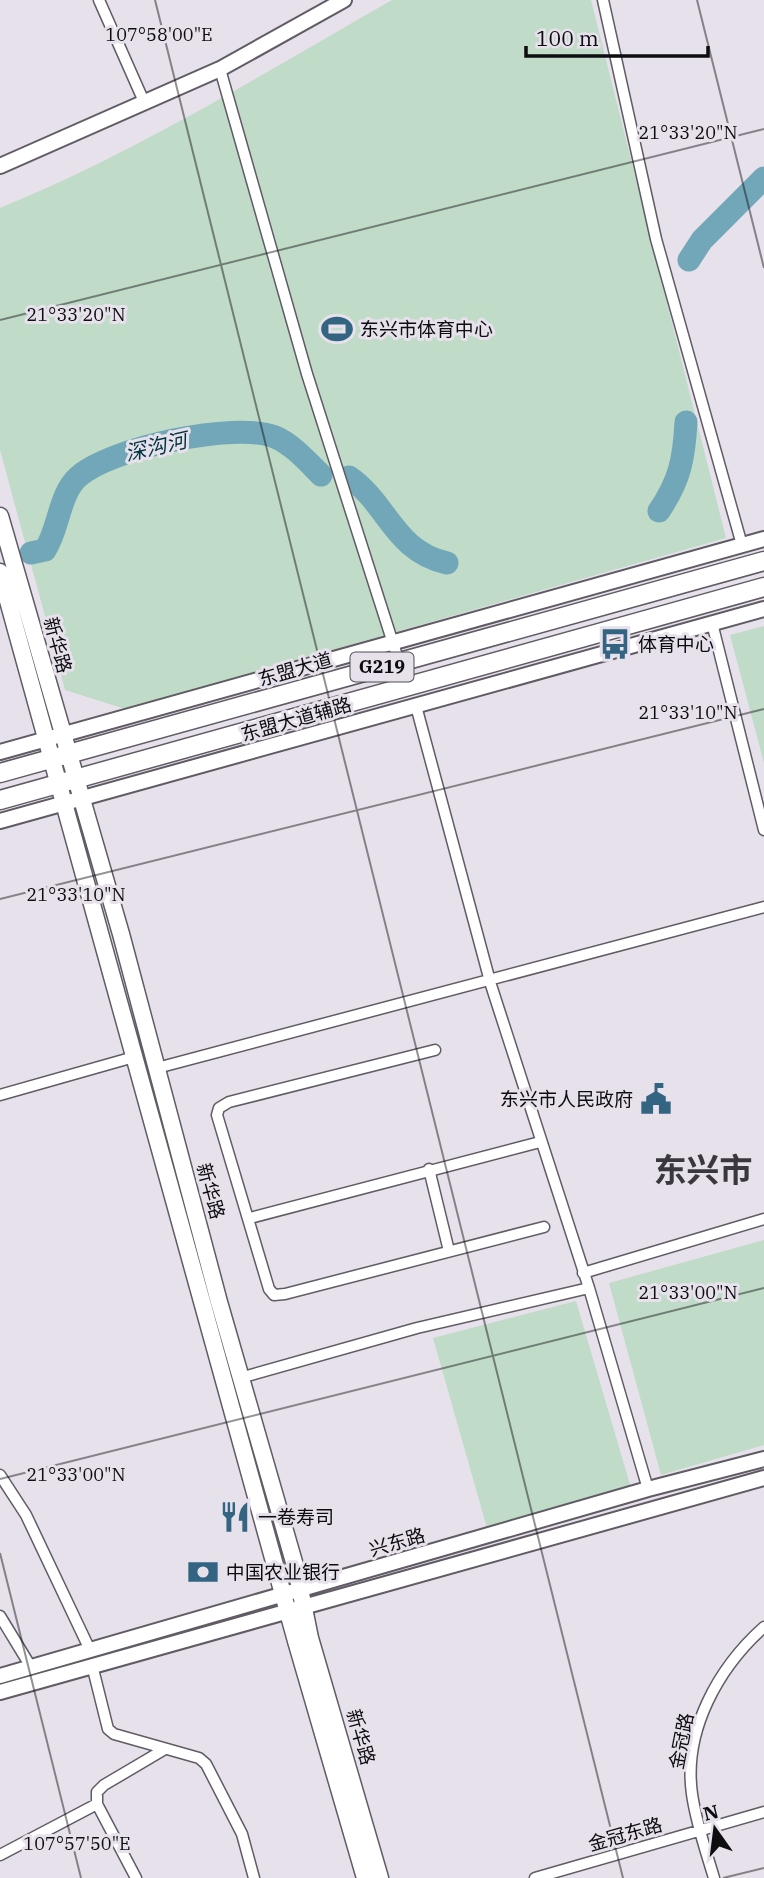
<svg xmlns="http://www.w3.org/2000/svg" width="764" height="1878" font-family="'IBM Plex Serif','Noto Sans SC',serif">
<rect width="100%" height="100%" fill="#e7e1ec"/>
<!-- green -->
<path fill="#c0dbc7" d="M 392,0 L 591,0 L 726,538 L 125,709 L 65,690 L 0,450 L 0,208 C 137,152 264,73 392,0 Z
M 764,626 L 764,763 L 730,635 Z
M 764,1240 L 764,1445 L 661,1475 L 609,1283 Z
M 576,1301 L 631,1488 L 487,1528 L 433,1338 Z"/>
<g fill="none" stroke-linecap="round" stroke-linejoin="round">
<!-- river -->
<path stroke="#71a7b8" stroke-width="23" d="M 689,260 L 702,240 L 764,178
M 349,477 C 388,504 394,551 447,563
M 659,511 C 680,480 684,459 686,422
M 31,553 L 45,550 C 59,529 59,494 78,477 C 110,448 235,421 275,437 C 292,444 308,462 321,475"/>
<defs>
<path id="street" d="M 99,0 L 145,104
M 603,0 L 656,239 L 742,545
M 220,69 L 307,374 L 399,662
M 712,623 L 764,830
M 416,706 L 491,985 L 589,1288 L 648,1489
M 435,1050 L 229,1102 L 219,1108 L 217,1115 L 269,1289 L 274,1295 L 285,1294 L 544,1227
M 157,1068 L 764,907
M 0,1095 L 134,1057
M 429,1169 L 449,1251
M 250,1218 L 540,1142
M 583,1273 L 764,1219
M 240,1378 L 417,1328 L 589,1288
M 0,1475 L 26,1515 L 90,1650
M 0,1616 L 31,1667
M 92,1665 L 108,1729 L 114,1734 L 199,1758 L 206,1764 L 242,1834 L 254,1878
M 97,1804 L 136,1878
M 0,1855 L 97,1804 L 97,1792 L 104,1785 L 165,1749
M 535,1878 L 764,1812
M 714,1878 C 706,1851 696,1823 692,1794 C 683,1731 718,1668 764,1627"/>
<path id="secondary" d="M 0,166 L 220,69 L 344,0
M 0,752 L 764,539
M 0,821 L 764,609
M 0,1676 L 648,1489 L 764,1459
M 0,1692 L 764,1478"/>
<path id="primary" d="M 0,516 L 121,934 L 219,1302 L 296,1569 L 310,1638 L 380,1878
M 0,572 L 296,1641 L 365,1878"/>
<path id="highway" d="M 0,773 L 764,561
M 0,800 L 764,587"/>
</defs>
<!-- street casing -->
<use href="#street" stroke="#605b64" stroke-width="13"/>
<!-- secondary casing -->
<use href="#secondary" stroke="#605b64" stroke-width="18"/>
<!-- primary casing -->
<use href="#primary" stroke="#605b64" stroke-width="19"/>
<!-- highway casing -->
<use href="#highway" stroke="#605b64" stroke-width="21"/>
<!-- street -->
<use href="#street" stroke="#fff" stroke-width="10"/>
<!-- secondary -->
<use href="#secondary" stroke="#fff" stroke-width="14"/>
<!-- primary -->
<use href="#primary" stroke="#fff" stroke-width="16"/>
<!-- highway -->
<use href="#highway" stroke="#fff" stroke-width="18"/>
</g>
<!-- ticks -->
<path fill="none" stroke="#0d0c0f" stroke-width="2" stroke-opacity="0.45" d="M 155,0 L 623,1878M 697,0 L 764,268M 0,320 L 764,129M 0,899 L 764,709M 0,1479 L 764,1288M 0,1553 L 81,1878M 723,1878 L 764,1868"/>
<!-- icons -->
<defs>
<symbol id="stadium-bare" viewBox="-9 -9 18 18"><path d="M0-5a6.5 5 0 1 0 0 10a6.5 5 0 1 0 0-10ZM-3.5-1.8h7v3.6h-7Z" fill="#336482" stroke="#e7e1ec" stroke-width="2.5" paint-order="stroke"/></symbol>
<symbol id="bus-bare" viewBox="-9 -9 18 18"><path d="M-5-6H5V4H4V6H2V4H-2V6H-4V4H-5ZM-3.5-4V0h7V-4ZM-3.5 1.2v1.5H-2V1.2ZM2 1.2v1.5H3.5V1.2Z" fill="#336482" stroke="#e7e1ec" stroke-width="2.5" paint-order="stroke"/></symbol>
<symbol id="civic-bare" viewBox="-9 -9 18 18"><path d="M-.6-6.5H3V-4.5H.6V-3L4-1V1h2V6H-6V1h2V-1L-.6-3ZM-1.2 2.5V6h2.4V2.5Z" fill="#336482" stroke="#e7e1ec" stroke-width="2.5" paint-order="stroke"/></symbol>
<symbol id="restaurant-bare" viewBox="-9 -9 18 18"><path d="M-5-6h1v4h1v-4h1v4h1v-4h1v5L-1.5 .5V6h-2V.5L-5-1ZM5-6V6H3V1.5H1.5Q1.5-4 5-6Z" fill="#336482" stroke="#e7e1ec" stroke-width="2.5" paint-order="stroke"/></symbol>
<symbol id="bank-bare" viewBox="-9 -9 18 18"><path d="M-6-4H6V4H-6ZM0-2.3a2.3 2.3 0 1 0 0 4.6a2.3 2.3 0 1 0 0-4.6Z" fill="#336482" stroke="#e7e1ec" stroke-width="2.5" paint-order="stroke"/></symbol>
</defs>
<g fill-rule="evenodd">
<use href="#stadium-bare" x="315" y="307" width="44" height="44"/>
<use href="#bus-bare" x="593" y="622" width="44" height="44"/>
<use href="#civic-bare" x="634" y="1077" width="44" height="44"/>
<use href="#restaurant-bare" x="213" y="1495" width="44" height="44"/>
<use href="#bank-bare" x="181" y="1550" width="44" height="44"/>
</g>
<g text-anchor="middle" stroke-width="6" stroke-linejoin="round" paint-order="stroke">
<!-- shield labels -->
<rect fill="#e7e1ec" stroke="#4e4c51" stroke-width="2" x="350.5" y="652.5" width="63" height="29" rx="5"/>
<g font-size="18" font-weight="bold" fill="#0d0c0f">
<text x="382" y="673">G219</text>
</g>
<!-- poi labels -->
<g font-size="19" fill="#0d0c0f" stroke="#e7e1ec" text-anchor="start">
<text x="360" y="336">东兴市体育中心</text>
<text x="638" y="651">体育中心</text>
<text x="633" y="1106" text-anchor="end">东兴市人民政府</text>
<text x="258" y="1524">一卷寿司</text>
<text x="226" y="1579">中国农业银行</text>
</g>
<!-- street labels -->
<g font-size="19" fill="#0d0c0f" stroke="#e7e1ec">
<text transform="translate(58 645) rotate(75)" y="7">新华路</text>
<text transform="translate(295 669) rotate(-16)" y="7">东盟大道</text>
<text transform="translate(296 719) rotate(-16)" y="7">东盟大道辅路</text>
<text transform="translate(211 1191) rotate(75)" y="7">新华路</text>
<text transform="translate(397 1542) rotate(-16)" y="7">兴东路</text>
<text transform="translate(361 1737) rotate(74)" y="7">新华路</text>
<text transform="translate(681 1741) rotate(-79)" y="7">金冠路</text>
<text transform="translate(625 1834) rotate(-16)" y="7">金冠东路</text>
</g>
<!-- water labels -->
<g font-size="21" font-style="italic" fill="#003340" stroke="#e7e1ec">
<text transform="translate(156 447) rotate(-13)" y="7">深沟河</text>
</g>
<!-- town labels -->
<g font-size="33" font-weight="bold" fill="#3b373f" stroke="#e7e1ec">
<text x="703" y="1182">东兴市</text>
</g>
</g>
<g font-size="18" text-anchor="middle" fill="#0d0c0f" stroke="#e7e1ec" stroke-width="6" stroke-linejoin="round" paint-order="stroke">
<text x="159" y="41">107°58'00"E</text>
<text x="688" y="139">21°33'20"N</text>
<text x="76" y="321">21°33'20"N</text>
<text x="688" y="719">21°33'10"N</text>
<text x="76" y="901">21°33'10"N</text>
<text x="688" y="1299">21°33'00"N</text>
<text x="76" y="1481">21°33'00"N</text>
<text x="77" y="1850">107°57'50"E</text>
</g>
<!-- north arrow -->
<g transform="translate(715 1829) rotate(346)" stroke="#e7e1ec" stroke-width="5" paint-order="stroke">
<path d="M0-5L12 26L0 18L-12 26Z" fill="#0d0c0f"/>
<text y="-10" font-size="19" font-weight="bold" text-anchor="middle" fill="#0d0c0f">N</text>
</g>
<!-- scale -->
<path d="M526 46v10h182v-10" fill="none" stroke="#0d0c0f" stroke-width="3.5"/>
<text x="536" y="46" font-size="21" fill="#0d0c0f" stroke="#e7e1ec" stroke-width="5" paint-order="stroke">100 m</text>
</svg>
